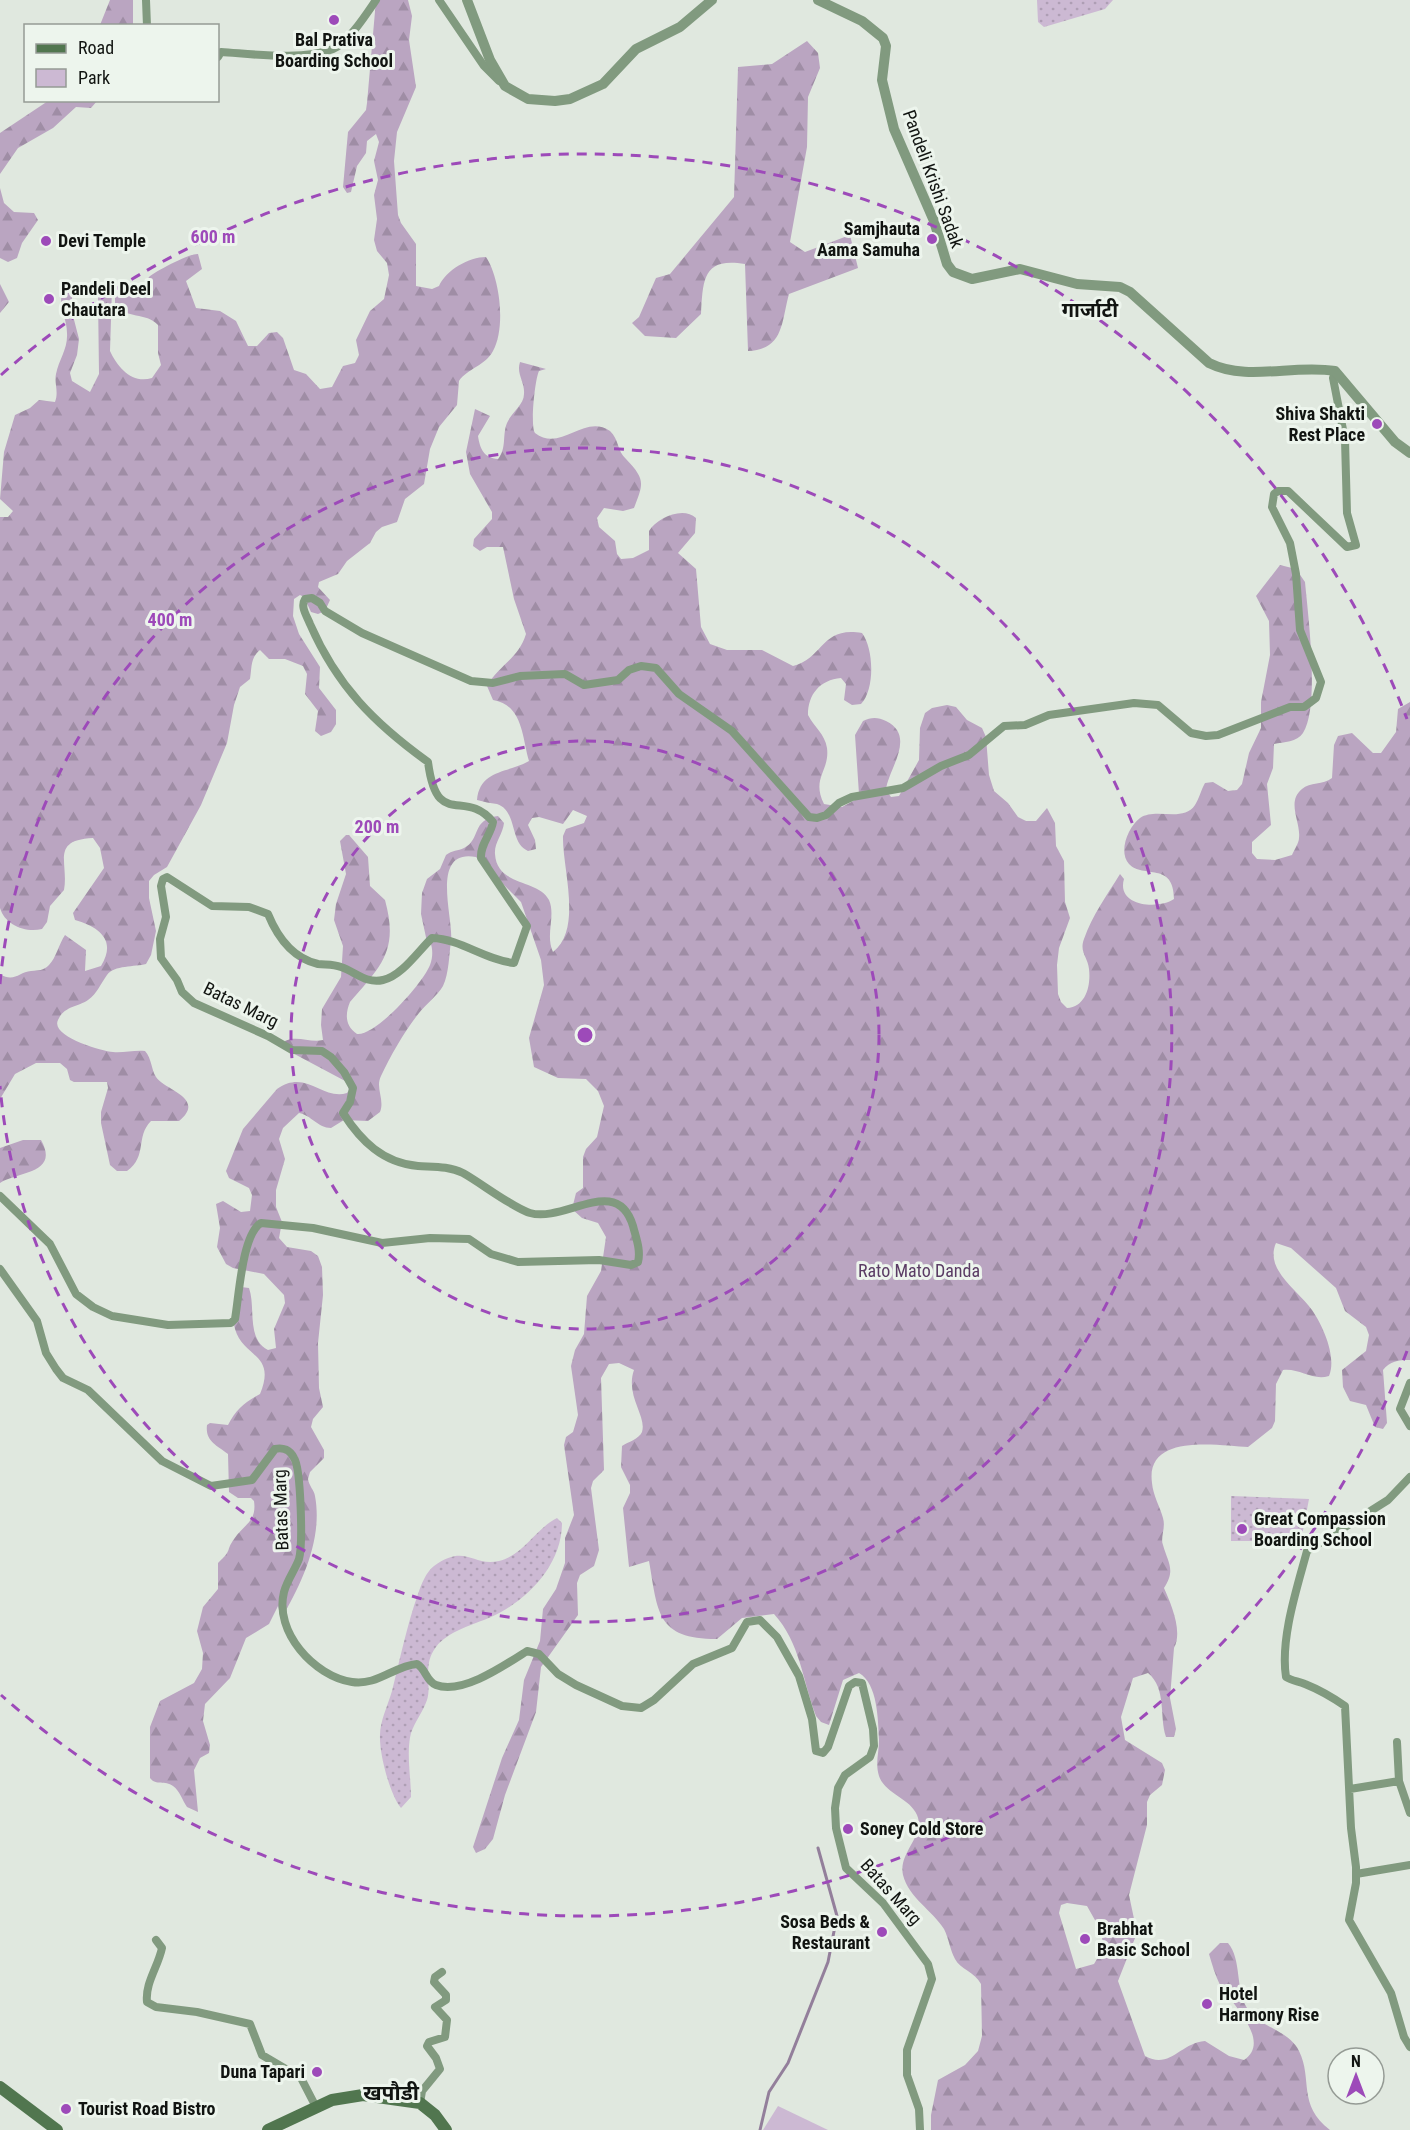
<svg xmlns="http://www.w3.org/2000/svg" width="1410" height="2130" font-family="'Roboto Condensed','Noto Sans Devanagari',sans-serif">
<defs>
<pattern id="green-dots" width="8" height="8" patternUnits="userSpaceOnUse" patternTransform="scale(1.5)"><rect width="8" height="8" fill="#ccb9d3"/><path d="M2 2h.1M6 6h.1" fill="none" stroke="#ae9eb4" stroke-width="1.8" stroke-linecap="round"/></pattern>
<pattern id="forest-firs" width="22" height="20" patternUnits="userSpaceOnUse" patternTransform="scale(1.5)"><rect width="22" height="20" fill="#baa5c1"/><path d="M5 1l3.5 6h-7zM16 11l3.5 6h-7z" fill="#9f8da5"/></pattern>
</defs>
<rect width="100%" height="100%" fill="#e0e8df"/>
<!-- green -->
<path fill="url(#green-dots)" d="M 1037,0 L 1113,0 L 1105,9 L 1044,27 L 1038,22 Z
M 1231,1496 L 1309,1499 L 1301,1541 L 1231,1541 Z
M 557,1518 L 562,1523 C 562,1565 527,1601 491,1617 C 473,1625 448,1631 436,1647 C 422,1665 432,1685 427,1700 C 423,1712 415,1721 411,1733 C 406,1752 411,1778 411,1797 L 401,1808 C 390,1795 379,1753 380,1735 C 380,1721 388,1705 392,1691 C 400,1659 407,1625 418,1594 C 421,1585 426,1572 434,1566 C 466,1543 472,1567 499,1561 C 524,1555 535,1529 557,1518 Z"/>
<!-- forest -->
<path fill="url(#forest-firs)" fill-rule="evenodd" d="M 110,0 L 133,0 L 133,25 L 100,25 Z
M 376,0 L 408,0 L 412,16 L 409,40 L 416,87 L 397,132 L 394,161 L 398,215 L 401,223 L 416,244 L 416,286 L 432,289 L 439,286 C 446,270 469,257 486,257 C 500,278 506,328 493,351 C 486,365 467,369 459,381 L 457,405 L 439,427 L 430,449 L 424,484 L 405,499 L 397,522 L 382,527 L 376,532 L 370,543 L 347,561 L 338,574 L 319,582 L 318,587 L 330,600 L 325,611 L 318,614 L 311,612 L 304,597 L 300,595 L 294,599 L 293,616 L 299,634 L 320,667 L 319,688 L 336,710 L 336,724 L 331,732 L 321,736 L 315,731 L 318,711 L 305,694 L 307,674 L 303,666 L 285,659 L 269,659 L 260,650 C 250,658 252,668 250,679 L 240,687 L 234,705 L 227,743 L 201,805 L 167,867 L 154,875 L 149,881 L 149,898 L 156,931 L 151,955 L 146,964 C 135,967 114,965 107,975 C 101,983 97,994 88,1000 C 78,1007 64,1006 58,1020 C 50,1036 101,1051 113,1052 C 123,1053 134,1050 145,1051 C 152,1059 151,1069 156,1077 C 164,1090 207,1098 179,1121 L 151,1121 C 135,1137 148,1156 127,1171 L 117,1171 L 110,1165 L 101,1123 L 101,1112 L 108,1088 L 107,1082 L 74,1082 L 70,1080 L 67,1069 L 60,1063 L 36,1063 L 15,1074 L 0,1099 L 0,974 C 14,983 19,972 31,971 C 39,970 43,971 49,965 C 56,958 59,944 65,935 L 86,950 L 85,971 L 101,966 C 117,940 99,927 75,920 L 73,913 L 104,868 L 100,848 L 93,838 C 50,840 69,863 64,890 L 50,906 L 47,922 L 42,929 C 25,933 5,925 0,908 L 0,517 L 8,517 L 13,511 L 0,499 L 4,452 L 15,415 L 30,408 L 39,400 L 55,402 C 59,392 54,383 56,374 C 59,359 68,349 67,333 C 67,317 57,307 63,291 L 66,289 L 72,293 L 72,312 L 79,339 L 77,355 L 70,373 L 72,381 L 90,392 L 99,374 L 98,296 L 102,284 L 109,280 L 112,288 L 110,351 C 118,368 132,384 152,378 L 161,365 L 158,353 L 158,325 C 146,312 126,319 115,305 L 115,297 L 122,294 L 139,294 C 145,289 145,283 149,277 C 154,272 190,253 198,254 L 202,269 L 186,281 L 196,308 L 220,311 L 236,321 L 248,346 L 257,346 L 269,333 L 277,332 L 283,338 L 294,370 L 306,374 L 320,389 L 332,387 L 343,366 L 355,363 L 359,355 L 356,340 L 370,311 L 384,299 L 389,275 L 387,263 L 377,251 L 374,240 L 377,219 L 374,195 L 378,180 L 374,161 L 379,142 L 376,134 L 367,141 L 366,153 L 357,166 L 351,192 L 347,193 L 343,187 L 348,132 L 366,110 L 367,103 Z
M 807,41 L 818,53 L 820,68 L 808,97 L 807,147 L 790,242 L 805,252 L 850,235 L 858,268 L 789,294 C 781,323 784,349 748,351 L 745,264 C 703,257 703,279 701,314 L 676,338 L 645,336 L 632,323 L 639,317 L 656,278 L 670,274 L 734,197 L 738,67 L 772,64 Z
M 48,101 L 97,101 L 91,108 L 76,107 L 53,128 L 18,148 L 0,174 L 0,133 Z
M 0,188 L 4,203 L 14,212 L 34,213 L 38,220 L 22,243 L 17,258 L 8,262 L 0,258 Z
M 0,284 L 9,302 L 0,313 Z
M 520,362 L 546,369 L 539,371 C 535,379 530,426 535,433 C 561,453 584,413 610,431 C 619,439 617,451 626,459 C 645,479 644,483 634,508 L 623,511 L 604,508 L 597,518 L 599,527 L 615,541 L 617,554 L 621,559 L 633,558 L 649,550 L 649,531 C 657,518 683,506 696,518 L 695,533 L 678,553 L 696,569 L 701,627 L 710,644 L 727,650 L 762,650 L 793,666 C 824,658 821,626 862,633 C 874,649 875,689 861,704 L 852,705 L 844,700 L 846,684 L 841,678 C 820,680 808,694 808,715 C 814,727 825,734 827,748 C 830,771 811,778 824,804 L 842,807 L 855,800 L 859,794 L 855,735 L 863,721 C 871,717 878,717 886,721 C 917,736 888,769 886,790 L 891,797 L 899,796 L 919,760 L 920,728 L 925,713 L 932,708 L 947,705 L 956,707 L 967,720 L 982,728 L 986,737 L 989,775 L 994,791 L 1008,803 L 1018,817 L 1026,821 L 1036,821 L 1047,808 L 1055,823 L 1056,846 L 1064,861 L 1065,902 L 1070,918 L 1059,948 L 1057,965 L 1058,994 L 1061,1002 L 1067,1008 C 1086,1007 1091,985 1089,969 C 1088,957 1079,952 1084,939 C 1092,916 1107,895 1120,874 L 1124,879 C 1116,906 1158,910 1174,899 C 1174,861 1143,879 1129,864 C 1118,852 1128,827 1140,818 C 1156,807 1183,823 1195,805 C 1199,799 1201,790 1205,783 L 1213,782 L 1228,791 L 1237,790 L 1242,784 L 1249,753 L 1261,728 L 1261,702 L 1270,655 L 1269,621 L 1256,596 L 1280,565 L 1296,569 L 1305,582 C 1308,615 1320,706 1303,733 C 1297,742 1284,742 1274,744 L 1273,768 L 1267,784 L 1271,825 L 1252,842 L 1252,853 L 1257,859 L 1275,860 L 1292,855 C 1294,850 1299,843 1299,838 C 1301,822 1286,802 1302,789 C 1310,782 1323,785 1332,778 L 1334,745 L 1338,736 L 1352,733 L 1373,753 L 1381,753 L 1396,732 L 1398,709 L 1410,702 L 1410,1360 C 1398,1360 1390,1361 1383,1370 L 1387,1423 L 1383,1429 L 1375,1427 L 1366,1405 L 1350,1401 L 1343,1387 L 1342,1370 L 1366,1351 L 1369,1335 L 1366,1327 L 1345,1311 L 1336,1288 L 1291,1248 L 1276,1243 C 1264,1270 1299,1291 1312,1310 C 1323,1326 1337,1357 1329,1376 C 1312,1381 1300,1368 1283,1370 L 1276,1384 L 1275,1421 L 1272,1428 L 1248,1447 C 1220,1446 1145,1432 1152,1483 C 1153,1495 1160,1507 1163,1518 C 1166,1528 1160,1538 1163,1545 C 1168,1563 1176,1570 1164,1588 C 1171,1604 1183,1631 1174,1648 L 1170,1698 L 1176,1729 L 1174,1737 L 1166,1737 C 1159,1716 1167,1689 1148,1673 L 1133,1678 L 1121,1717 L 1125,1740 L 1162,1763 L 1165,1770 L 1162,1785 L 1150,1795 L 1147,1802 L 1147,1825 L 1129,1895 L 1137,1933 L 1118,1981 L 1145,2056 C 1170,2070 1180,2043 1205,2041 L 1229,2056 L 1244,2060 C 1272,2041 1232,2004 1220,1985 C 1215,1975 1212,1964 1209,1954 L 1220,1943 L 1228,1943 C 1242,1960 1235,1988 1247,2008 C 1260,2028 1289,2030 1299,2051 C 1313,2079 1297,2105 1330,2130 L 931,2130 L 931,2115 L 938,2080 L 965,2065 L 978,2051 L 982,2036 L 981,1984 C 975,1972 960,1969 955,1959 C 950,1950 949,1939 944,1929 C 932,1910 909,1898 903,1875 C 898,1852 926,1836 917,1815 C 910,1798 885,1794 879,1776 C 875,1763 879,1753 879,1740 C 878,1720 878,1684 859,1673 L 843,1680 L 829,1725 L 821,1722 L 816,1716 C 803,1682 800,1642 774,1614 L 742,1618 L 717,1639 C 656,1639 658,1612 649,1561 L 629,1567 L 623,1508 L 630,1493 L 630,1485 L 621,1467 L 622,1446 C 628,1442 639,1439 642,1432 C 647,1416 625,1396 634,1370 L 619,1363 L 609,1364 L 601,1378 L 604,1470 L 593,1481 L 591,1488 L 599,1550 L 594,1566 L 580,1575 L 577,1583 L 578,1615 L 541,1667 L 536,1712 L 505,1795 L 493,1839 L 485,1849 L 476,1853 L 473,1847 L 502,1758 L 519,1720 L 524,1680 L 540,1641 L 543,1609 L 556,1589 L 565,1563 L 565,1538 L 574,1515 L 564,1445 L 566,1437 L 573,1432 L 578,1415 L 571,1366 L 575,1350 L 584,1334 L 587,1296 L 601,1271 L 606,1237 L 598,1223 L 582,1218 L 572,1209 L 576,1193 L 583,1188 L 583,1157 L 586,1149 L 597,1137 L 604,1106 L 598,1091 L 586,1079 L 558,1078 L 534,1067 L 529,1038 L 544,985 L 541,960 L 521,902 L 476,857 C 429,848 454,919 451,941 C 449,955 449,973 443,986 C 437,996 426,1004 419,1013 C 404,1032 391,1055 381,1076 C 375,1088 385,1099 380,1112 L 368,1121 L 344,1120 L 331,1128 C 318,1128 311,1115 299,1113 L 283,1128 L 279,1139 L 285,1159 L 276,1190 L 276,1207 L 282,1222 L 279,1238 L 287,1247 L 311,1251 L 318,1256 L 322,1267 L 323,1295 L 318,1343 L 319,1388 L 323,1407 L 313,1419 L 311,1427 L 324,1450 L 324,1458 L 310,1472 L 308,1479 C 309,1486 314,1490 315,1496 C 323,1539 302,1583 281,1619 L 278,1606 L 269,1624 L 246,1638 L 230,1678 L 205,1704 L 203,1721 L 210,1745 L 209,1753 L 200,1758 L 194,1770 L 198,1812 L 187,1807 C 182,1800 180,1791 173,1786 C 165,1780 156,1786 150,1778 L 150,1727 L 160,1701 L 194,1683 L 202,1669 L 203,1653 L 197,1631 L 203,1607 L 218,1589 L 218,1563 C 233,1549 225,1552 234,1539 C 244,1524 257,1522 254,1501 L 251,1498 L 238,1498 L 229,1492 L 228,1454 C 216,1445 205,1441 207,1425 L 210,1423 L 228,1425 C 236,1409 245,1402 260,1394 C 277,1353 243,1358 235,1329 C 231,1316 238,1300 241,1287 L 249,1288 C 256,1307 246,1339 268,1350 L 276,1348 L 274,1329 L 285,1303 L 284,1295 L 264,1274 L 233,1268 L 226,1264 L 217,1247 L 220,1228 L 216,1204 L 223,1201 L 241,1212 L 250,1211 L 252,1195 L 249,1188 L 229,1178 L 226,1171 L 243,1129 L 277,1089 C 306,1068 323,1101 347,1093 L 349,1090 L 347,1082 L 285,1049 L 285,1041 C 297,1035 310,1043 323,1040 L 321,1025 L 322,1009 L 341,977 L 343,946 L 334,920 L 336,904 L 346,874 L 340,841 L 346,835 L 349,835 L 368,857 L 370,886 L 385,900 C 399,951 381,966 350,1002 C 345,1014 345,1026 357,1034 C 376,1036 423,983 430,965 C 433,957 433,949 430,941 L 427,942 L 421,914 L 422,893 L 427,879 L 440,869 L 446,855 C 452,850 458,851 464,848 C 481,840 471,819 498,816 L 504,823 C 503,834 494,843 495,854 C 497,887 539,879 549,900 C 556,916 545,935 553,952 C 583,929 562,868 563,836 L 566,829 L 584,823 L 587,816 L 573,810 L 563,824 L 539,817 L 532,818 L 528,825 L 535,840 L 536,849 L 528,851 C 509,843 518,811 497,804 C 490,803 484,802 477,800 C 480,769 509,773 529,761 C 522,737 523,705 493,700 L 487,686 C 498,666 519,658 526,634 L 514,599 L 503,547 L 487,547 L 480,551 L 473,546 L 474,539 L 492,519 L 492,512 L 470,474 L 466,452 L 475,409 L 490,416 L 478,436 C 480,449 484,458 498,459 C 507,448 502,435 507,423 C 511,413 524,405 524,394 C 525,382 516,374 520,362 ZM 1067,1903 L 1087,1906 L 1100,1929 L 1104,1947 L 1094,1964 L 1076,1969 L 1059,1913 L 1061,1905 Z
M 23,1140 L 41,1140 C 60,1174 18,1171 0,1183 L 0,1148 Z"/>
<!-- pitch -->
<path fill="#ccb9d3" d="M 778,2106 L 828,2130 L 763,2130 Z"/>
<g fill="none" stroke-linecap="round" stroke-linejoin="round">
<!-- stream -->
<path stroke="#937f9b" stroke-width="3" d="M 760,2130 L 769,2092 L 788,2063 L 828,1962 L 837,1916 L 818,1848"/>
<!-- minor -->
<path stroke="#819a7f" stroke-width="8" d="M 146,0 L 147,26
M 439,0 L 484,66 L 499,81
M 218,57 L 221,52 C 253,54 303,61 333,49 C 348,43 367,13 376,0
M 0,1196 L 50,1244 L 76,1294 L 93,1307 L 112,1316 L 168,1325 L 231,1323 L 235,1319 C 239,1297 242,1234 261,1223 L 313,1228 L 382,1243 L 430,1238 L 469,1239 L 491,1254 L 518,1262 L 599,1260 L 631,1265 L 638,1262 C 641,1250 636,1238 633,1226 C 617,1173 565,1223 530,1213 C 513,1208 481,1183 463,1173 C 449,1166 433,1167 418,1166 C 383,1163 361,1141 343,1113 L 350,1102 L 353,1088 L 344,1072 L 331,1057 L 322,1051 L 292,1050 L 268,1036 L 194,1003 L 182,992 L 177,980 L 161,958 L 160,939 L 166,917 L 161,886 L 163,879 L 167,877 L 212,906 L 249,907 L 268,914 C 277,936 292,958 318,964 C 325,965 333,964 341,967 C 356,972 366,984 383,980 C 402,976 419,950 432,938 C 461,939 485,960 514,963 L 527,926 L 481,858 C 480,844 491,835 493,822 C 464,787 437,831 428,762 C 374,723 337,686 310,624 C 307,616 300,607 305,599 L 312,598 L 320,603 L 325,611 L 362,633 L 471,681 L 493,683 L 520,676 L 565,674 L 584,685 L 618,680 L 629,670 L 641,666 L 656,668 L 679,694 L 732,731 L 809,817 L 817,818 L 826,815 L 839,803 L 852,797 L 903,788 L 941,766 L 969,755 L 1004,726 L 1025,725 L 1049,715 L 1134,703 L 1158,705 L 1191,733 L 1206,736 L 1218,735 L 1290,707 L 1304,707 L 1316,698 L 1321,682 L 1300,630 L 1296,574 L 1290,543 L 1272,507 L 1274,494 L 1278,491 L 1288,491 L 1347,547 L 1356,545 L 1347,513 L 1345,440 L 1333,378 L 1335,371
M 0,1269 L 37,1321 L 46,1353 L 56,1369 L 63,1378 L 88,1390 L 162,1461 L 211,1486 L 252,1480 L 275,1449 C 283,1447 290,1450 294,1458 C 301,1468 303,1545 299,1559 C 295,1570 287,1580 284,1592 C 274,1632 314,1676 352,1682 C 377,1686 394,1666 417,1664 C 426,1669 426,1681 436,1685 C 462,1695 505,1665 527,1651 L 539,1654 L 558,1674 L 576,1685 L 622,1706 L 641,1708 L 654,1700 L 693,1664 L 732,1648 L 747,1622 L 760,1620 L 777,1637 L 799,1676 L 812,1719 L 816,1751 L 823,1753 L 828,1747 L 849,1686 L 855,1682 L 862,1683 L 873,1729 L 874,1746 L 870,1757 L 845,1775 L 838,1788 L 835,1808 L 836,1828 L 846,1868 L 883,1903 L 928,1964 L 932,1979 L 907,2050 L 907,2075 L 919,2109 L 920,2130
M 1410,1383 L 1400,1409 L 1410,1426
M 1410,1477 L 1388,1500 L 1307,1551 C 1297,1588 1280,1639 1286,1677 C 1292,1681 1298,1681 1305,1684 C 1320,1690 1332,1697 1345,1706 L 1351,1828 L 1356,1867 L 1356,1883 L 1349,1920 L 1391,1993 L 1404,2037 L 1410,2047
M 1397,1742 L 1399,1781 L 1410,1813
M 1350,1789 L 1399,1781
M 1356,1874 L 1410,1865
M 156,1940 L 162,1948 C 158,1967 145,1983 147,2002 L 156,2007 L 197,2012 L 250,2024 L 262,2055 L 301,2078 L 316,2107
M 420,2103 L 422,2091 L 440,2069 L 436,2058 L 427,2046 L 429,2042 L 445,2037 L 447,2020 L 435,2007 L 446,2000 L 446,1995 L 434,1982 L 435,1977 L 442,1972"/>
<!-- tertiary -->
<path stroke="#819a7f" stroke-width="10" d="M 467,0 L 490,60 L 505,86 L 528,99 L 555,101 L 570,99 L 603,84 L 636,49 L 680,27 L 712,0
M 818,0 L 862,21 L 883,38 L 886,46 L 882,80 L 894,129 L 934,221 L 947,264 L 953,272 L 972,279 L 1020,269 L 1077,284 L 1120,287 L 1130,292 L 1209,363 C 1247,382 1293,364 1335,371 L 1395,442 L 1410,453"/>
<!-- secondary -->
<path stroke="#51764f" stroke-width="12" d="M 0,2087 L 57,2130
M 268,2130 L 332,2100 L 363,2095 L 420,2103 L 435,2115 L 446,2130"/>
</g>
<!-- distance rings -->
<g fill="none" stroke="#9d4ab9" stroke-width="3" stroke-dasharray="10 8">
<circle cx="585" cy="1035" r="294"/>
<path d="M0 984A587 587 0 1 1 0 1086"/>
<path d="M1407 1351A881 881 0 0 1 1 1695M1 375A881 881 0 0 1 1407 719"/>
</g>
<!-- markers -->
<g fill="#9d4ab9" stroke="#edf5ed" stroke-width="2">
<circle cx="334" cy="20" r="6"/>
<circle cx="932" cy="239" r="6"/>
<circle cx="46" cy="241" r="6"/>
<circle cx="49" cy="299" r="6"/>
<circle cx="1377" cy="424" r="6"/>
<circle cx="1242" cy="1529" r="6"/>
<circle cx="848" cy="1829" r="6"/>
<circle cx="882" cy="1932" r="6"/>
<circle cx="1085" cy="1939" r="6"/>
<circle cx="1207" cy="2004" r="6"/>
<circle cx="317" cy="2072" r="6"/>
<circle cx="66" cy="2109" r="6"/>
</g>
<g text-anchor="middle" stroke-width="6" stroke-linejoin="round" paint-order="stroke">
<!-- poi labels -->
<g font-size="18" font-weight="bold" fill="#111411" stroke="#edf5ed" text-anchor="start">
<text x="334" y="46" text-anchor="middle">Bal Prativa<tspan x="334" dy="21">Boarding School</tspan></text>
<text x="920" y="235" text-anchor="end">Samjhauta<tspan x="920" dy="21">Aama Samuha</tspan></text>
<text x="58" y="247">Devi Temple</text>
<text x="61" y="295">Pandeli Deel<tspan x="61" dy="21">Chautara</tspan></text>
<text x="1365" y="420" text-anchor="end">Shiva Shakti<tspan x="1365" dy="21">Rest Place</tspan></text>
<text x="1254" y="1525">Great Compassion<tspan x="1254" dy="21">Boarding School</tspan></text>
<text x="860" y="1835">Soney Cold Store</text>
<text x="870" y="1928" text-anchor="end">Sosa Beds &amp;<tspan x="870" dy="21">Restaurant</tspan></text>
<text x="1097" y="1935">Brabhat<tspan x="1097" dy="21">Basic School</tspan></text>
<text x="1219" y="2000">Hotel<tspan x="1219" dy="21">Harmony Rise</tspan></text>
<text x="305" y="2078" text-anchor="end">Duna Tapari</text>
<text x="78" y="2115">Tourist Road Bistro</text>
</g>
<!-- street labels -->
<g font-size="18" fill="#111411" stroke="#edf5ed">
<text transform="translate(933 179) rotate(70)" y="6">Pandeli Krishi Sadak</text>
<text transform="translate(241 1005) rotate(26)" y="6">Batas Marg</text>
<text transform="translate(281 1510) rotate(-92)" y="6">Batas Marg</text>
<text transform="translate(891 1892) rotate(48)" y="6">Batas Marg</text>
</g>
<!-- park labels -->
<g font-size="18" fill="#5a3b64" stroke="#edf5ed">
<text x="919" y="1277">Rato Mato Danda</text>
</g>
<!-- neighbourhood labels -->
<g font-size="20" font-weight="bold" fill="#111411" stroke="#edf5ed">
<text x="1090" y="317">गार्जाटी</text>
</g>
<!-- quarter labels -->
<g font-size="21" font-weight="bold" fill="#111411" stroke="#edf5ed">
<text x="391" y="2100">खपौडी</text>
</g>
</g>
<circle cx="585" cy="1035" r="9" fill="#9d4ab9" stroke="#edf5ed" stroke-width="3"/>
<g font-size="18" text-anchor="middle" font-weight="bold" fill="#9d4ab9" stroke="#edf5ed" stroke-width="6" stroke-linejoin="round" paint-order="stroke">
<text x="213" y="243">600 m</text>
<text x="170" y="626">400 m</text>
<text x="377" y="833">200 m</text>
</g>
<!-- legend -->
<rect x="24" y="24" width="195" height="78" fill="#edf5ed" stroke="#959b95" stroke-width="1.5"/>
<rect x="36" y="44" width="30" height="9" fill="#51764f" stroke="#959b95" stroke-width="1.5"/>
<text x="78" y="54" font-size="18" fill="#111411">Road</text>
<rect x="36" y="69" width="30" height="18" fill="#ccb9d3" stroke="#959b95" stroke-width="1.5"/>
<text x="78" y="84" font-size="18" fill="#111411">Park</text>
<!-- north arrow -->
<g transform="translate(1356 2076)"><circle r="28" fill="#edf5ed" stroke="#959b95" stroke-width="1.5"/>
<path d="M0-4.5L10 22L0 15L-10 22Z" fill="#9d4ab9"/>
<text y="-9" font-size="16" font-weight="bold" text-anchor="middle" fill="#111411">N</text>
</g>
</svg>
